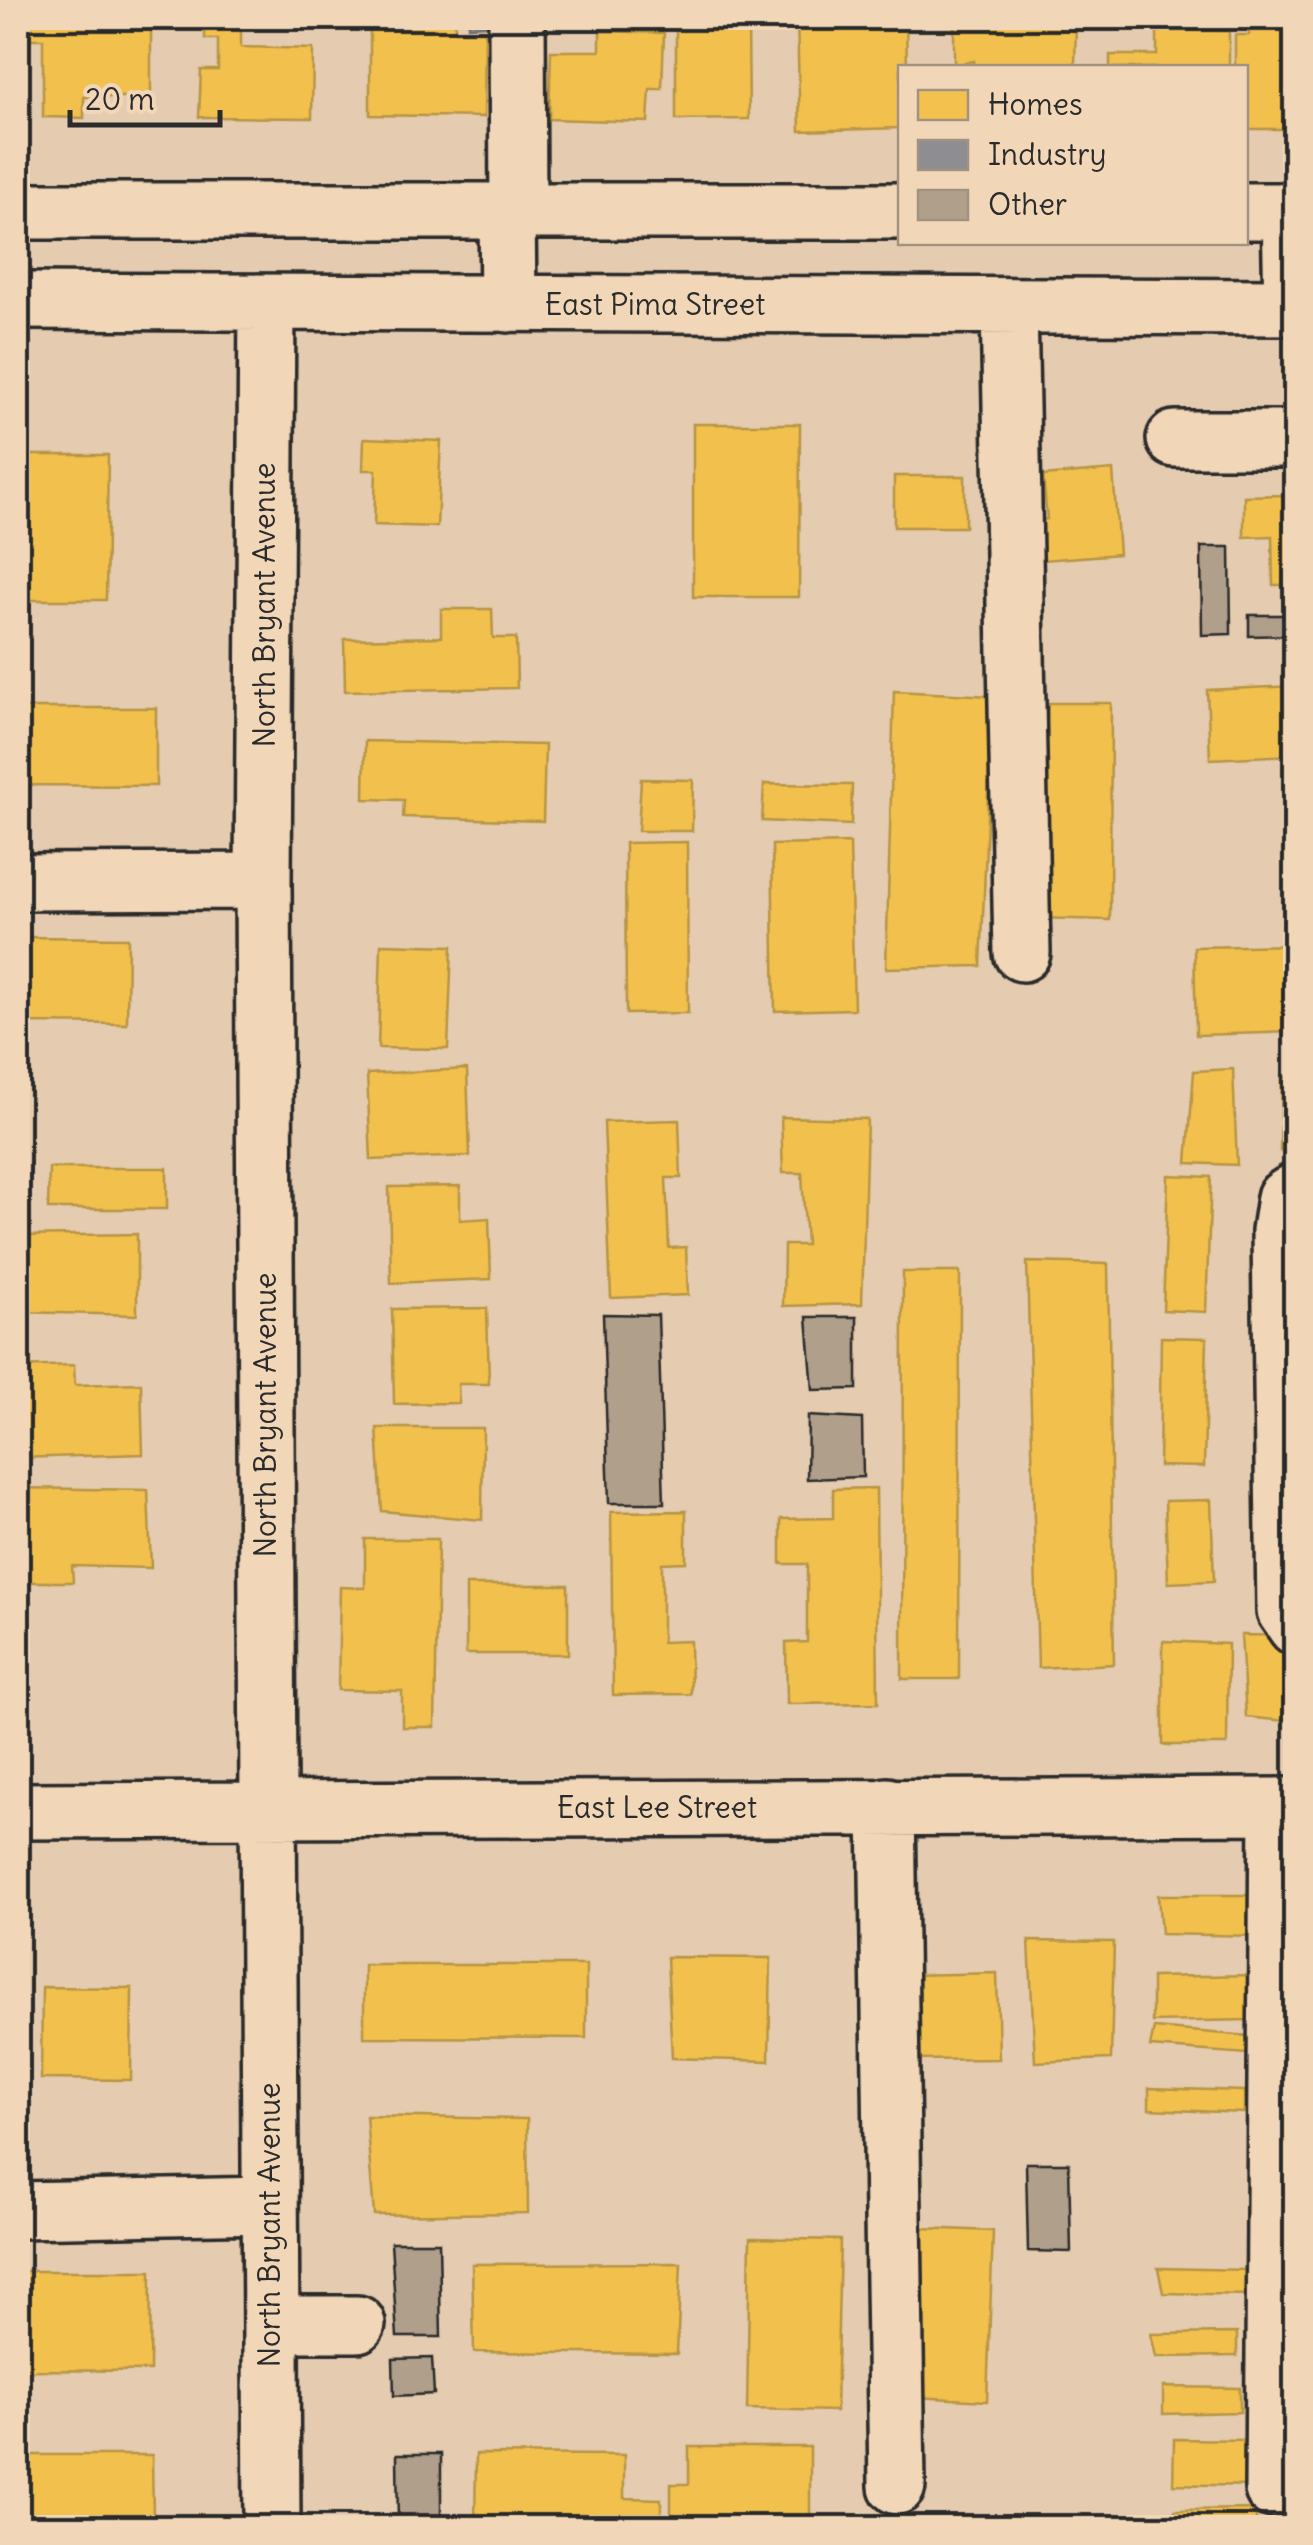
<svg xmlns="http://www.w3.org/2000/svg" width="1313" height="2545" font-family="Delius,sans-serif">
<rect width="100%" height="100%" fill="#e5ccb0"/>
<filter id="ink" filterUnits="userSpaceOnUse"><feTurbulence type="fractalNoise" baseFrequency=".01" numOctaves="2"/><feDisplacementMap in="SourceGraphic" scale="20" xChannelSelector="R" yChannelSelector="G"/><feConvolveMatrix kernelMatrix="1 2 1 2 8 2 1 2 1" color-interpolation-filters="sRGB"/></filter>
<g filter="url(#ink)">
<!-- homes -->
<path fill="#f2c14e" stroke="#b69444" stroke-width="2.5" d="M 18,18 L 151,18 L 151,97 L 84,97 L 84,118 L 43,117 L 43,39 L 18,39 Z
M 415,18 L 455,18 L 455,31 L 485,31 L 484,117 L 370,115 L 370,24 L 415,24 Z
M 702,18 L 748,18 L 749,119 L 676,120 L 676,26 L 702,26 Z
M 797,18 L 906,18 L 907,68 L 901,68 L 901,128 L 800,131 Z
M 954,18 L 1076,18 L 1075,68 L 974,68 L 974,61 L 954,65 Z
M 1249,18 L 1296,18 L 1296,129 L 1248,129 L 1246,68 L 1235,68 L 1235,35 L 1249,35 Z
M 205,19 L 241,20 L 241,47 L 313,49 L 312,118 L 199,117 L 201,70 L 218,70 L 218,39 L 205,39 Z
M 1157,30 L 1229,31 L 1229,68 L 1110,68 L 1110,55 L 1157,55 Z
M 600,31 L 664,33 L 662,89 L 650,89 L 648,122 L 549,119 L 551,51 L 600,51 Z
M 693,424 L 800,424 L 799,597 L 693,597 Z
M 364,438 L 441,441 L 437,527 L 374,525 L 376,470 L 363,470 Z
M 23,455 L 108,455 L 106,600 L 22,600 Z
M 1283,469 L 1296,469 L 1296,585 L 1273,585 L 1272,536 L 1244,537 L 1244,496 L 1283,495 Z
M 1113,470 L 1119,554 L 1030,561 L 1026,521 L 1047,519 L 1043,476 Z
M 894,476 L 965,476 L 965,527 L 894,527 Z
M 441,609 L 492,609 L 493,638 L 516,638 L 517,688 L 345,691 L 344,639 L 441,637 Z
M 1296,686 L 1296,755 L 1210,759 L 1207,690 Z
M 894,691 L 992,696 L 981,966 L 886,968 Z
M 1048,703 L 1111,703 L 1110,920 L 1036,918 Z
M 18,708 L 156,708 L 156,786 L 18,785 Z
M 365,741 L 545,745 L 543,821 L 403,817 L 404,800 L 364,799 Z
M 641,779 L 693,780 L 692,831 L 638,831 Z
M 764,784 L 852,785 L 851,825 L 762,821 Z
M 687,842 L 688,1013 L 626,1014 L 625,843 Z
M 850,843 L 854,1009 L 775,1011 L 772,845 Z
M 18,937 L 128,938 L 127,1024 L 18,1023 Z
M 381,944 L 452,946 L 448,1049 L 378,1048 Z
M 1296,945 L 1296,1032 L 1196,1035 L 1194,947 Z
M 467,1069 L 470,1156 L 371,1160 L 367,1074 Z
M 1233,1069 L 1237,1165 L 1187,1163 L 1194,1071 Z
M 1282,1077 L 1296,1078 L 1296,1152 L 1280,1151 Z
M 781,1117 L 867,1119 L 862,1304 L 783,1306 L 784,1245 L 806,1245 L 802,1173 L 783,1173 Z
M 679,1120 L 681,1178 L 666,1178 L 669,1248 L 686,1247 L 688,1295 L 611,1298 L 604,1122 Z
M 49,1168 L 167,1168 L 167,1209 L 48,1209 Z
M 1168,1175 L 1211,1177 L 1206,1312 L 1163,1310 Z
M 460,1186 L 460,1220 L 489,1218 L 491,1279 L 391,1283 L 389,1187 Z
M 137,1234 L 137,1315 L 18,1312 L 18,1236 Z
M 1027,1262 L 1108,1264 L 1114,1664 L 1038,1668 Z
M 903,1272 L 960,1272 L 959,1679 L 902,1679 Z
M 487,1308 L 489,1384 L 458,1384 L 459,1403 L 394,1404 L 392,1309 Z
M 1161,1337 L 1207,1338 L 1204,1467 L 1159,1466 Z
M 74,1365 L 75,1385 L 141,1383 L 143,1454 L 18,1458 L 18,1367 Z
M 377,1428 L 483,1428 L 482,1520 L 382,1511 Z
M 18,1488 L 148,1490 L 151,1568 L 72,1566 L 73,1582 L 18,1582 Z
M 876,1488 L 878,1703 L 787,1704 L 786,1643 L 807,1642 L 807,1564 L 781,1564 L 781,1519 L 833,1518 L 833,1489 Z
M 1211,1500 L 1214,1581 L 1168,1583 L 1165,1501 Z
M 686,1511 L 686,1562 L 662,1563 L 662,1642 L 690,1641 L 691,1694 L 613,1695 L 611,1512 Z
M 365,1539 L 438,1539 L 435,1727 L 402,1727 L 402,1691 L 338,1690 L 340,1587 L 365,1588 Z
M 466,1585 L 568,1585 L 568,1654 L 466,1654 Z
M 1241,1635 L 1296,1636 L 1296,1722 L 1246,1717 Z
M 1163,1641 L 1228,1644 L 1227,1745 L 1163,1745 Z
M 1158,1895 L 1259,1895 L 1259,1936 L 1161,1934 Z
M 1029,1941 L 1114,1942 L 1111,2059 L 1035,2062 Z
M 667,1957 L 771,1958 L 769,2061 L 672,2058 Z
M 364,1965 L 586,1965 L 586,2038 L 364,2037 Z
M 997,1973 L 999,2059 L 912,2060 L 910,1975 Z
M 1251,1975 L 1251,2020 L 1152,2022 L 1152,1977 Z
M 42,1987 L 132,1988 L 131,2080 L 41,2079 Z
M 1154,2028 L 1249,2036 L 1248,2054 L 1150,2047 Z
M 1149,2088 L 1244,2091 L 1244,2113 L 1149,2109 Z
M 366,2116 L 527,2119 L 528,2213 L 374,2215 Z
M 921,2228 L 993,2231 L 987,2401 L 915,2397 Z
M 750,2238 L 840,2240 L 836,2411 L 747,2409 Z
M 681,2263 L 677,2354 L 474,2352 L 472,2264 Z
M 1158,2268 L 1247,2270 L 1248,2295 L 1163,2293 Z
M 18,2271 L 151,2271 L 150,2371 L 18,2370 Z
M 1237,2333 L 1237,2356 L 1156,2357 L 1151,2334 Z
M 1163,2387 L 1240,2388 L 1240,2412 L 1163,2414 Z
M 1174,2439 L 1249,2440 L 1249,2486 L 1173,2484 Z
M 689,2447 L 810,2447 L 810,2528 L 706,2528 L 706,2517 L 671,2517 L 671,2484 L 689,2484 Z
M 476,2454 L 624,2455 L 624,2498 L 661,2499 L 661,2528 L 475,2528 Z
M 23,2455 L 152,2455 L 153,2517 L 92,2517 L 92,2528 L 23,2528 Z
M 1256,2509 L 1256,2528 L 1175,2528 L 1175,2510 Z"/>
<!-- industry -->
<path fill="#8d8d92" stroke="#707073" stroke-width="2.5" d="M 468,18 L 507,18 L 508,24 L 468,26 Z"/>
<!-- building -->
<path fill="#b09f8b" stroke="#2b2b2b" stroke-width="2.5" d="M 1201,547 L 1230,547 L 1231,634 L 1202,635 Z
M 1249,615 L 1296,615 L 1296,635 L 1249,636 Z
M 603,1314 L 658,1315 L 664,1503 L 609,1503 Z
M 807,1317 L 857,1317 L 857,1389 L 813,1390 Z
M 808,1416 L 862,1419 L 863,1477 L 807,1479 Z
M 1026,2163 L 1069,2163 L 1071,2252 L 1028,2251 Z
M 391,2242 L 439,2242 L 441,2337 L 397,2337 Z
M 432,2358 L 434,2394 L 394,2396 L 393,2359 Z
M 397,2454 L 441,2454 L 441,2528 L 398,2528 Z"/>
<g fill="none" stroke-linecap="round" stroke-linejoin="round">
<defs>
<path id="minor" d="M 517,18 L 518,211
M 18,211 L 901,211
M 507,211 L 508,304
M 1246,211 L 1290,211 L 1292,307
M 18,301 L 1296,307
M 267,303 L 263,881 L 272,2528
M 1009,306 L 1022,953
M 1175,439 L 1296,439
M 18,882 L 263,881
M 1296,1191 L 1285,1198 L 1280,1231 L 1285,1611 L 1296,1627
M 887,1806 L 897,2486
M 18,1811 L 1296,1806
M 18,2210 L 270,2205
M 271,2324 L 357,2324
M 1273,2489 L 1278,1806"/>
</defs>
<!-- minor casing -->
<use href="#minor" stroke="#2b2b2b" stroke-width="62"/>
<!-- minor -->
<use href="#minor" stroke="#f1d6b8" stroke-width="55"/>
</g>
</g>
<g text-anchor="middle" stroke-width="10" stroke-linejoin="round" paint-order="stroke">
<!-- street labels -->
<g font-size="30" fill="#2b2b2b" stroke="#f1d6b8">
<text x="655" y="315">East Pima Street</text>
<text transform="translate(265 605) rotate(-90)" y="10">North Bryant Avenue</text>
<text transform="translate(266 1415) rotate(-90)" y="10">North Bryant Avenue</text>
<text x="657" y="1818">East Lee Street</text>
<text transform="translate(270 2225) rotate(-90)" y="10">North Bryant Avenue</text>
</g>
</g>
<!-- margin -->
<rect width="1313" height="2545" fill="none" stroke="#f1d6b8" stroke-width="60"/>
<rect x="30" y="30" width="1253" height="2485" fill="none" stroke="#2b2b2b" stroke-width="4" filter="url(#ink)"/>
<!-- legend -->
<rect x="898" y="65" width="350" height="180" fill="#f1d6b8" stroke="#a29280" stroke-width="2.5"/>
<rect x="918" y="90" width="50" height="30" fill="#f2c14e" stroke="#a29280" stroke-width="2.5"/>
<text x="988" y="115" font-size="30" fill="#2b2b2b">Homes</text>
<rect x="918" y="140" width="50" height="30" fill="#8d8d92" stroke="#a29280" stroke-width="2.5"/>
<text x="988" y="165" font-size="30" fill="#2b2b2b">Industry</text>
<rect x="918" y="190" width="50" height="30" fill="#b09f8b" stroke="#a29280" stroke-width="2.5"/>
<text x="988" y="215" font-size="30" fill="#2b2b2b">Other</text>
<!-- scale -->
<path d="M70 110v15h150v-15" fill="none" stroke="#2b2b2b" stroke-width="5"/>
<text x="85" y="110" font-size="30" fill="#2b2b2b" stroke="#f1d6b8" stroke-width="8" paint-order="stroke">20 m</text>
</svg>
